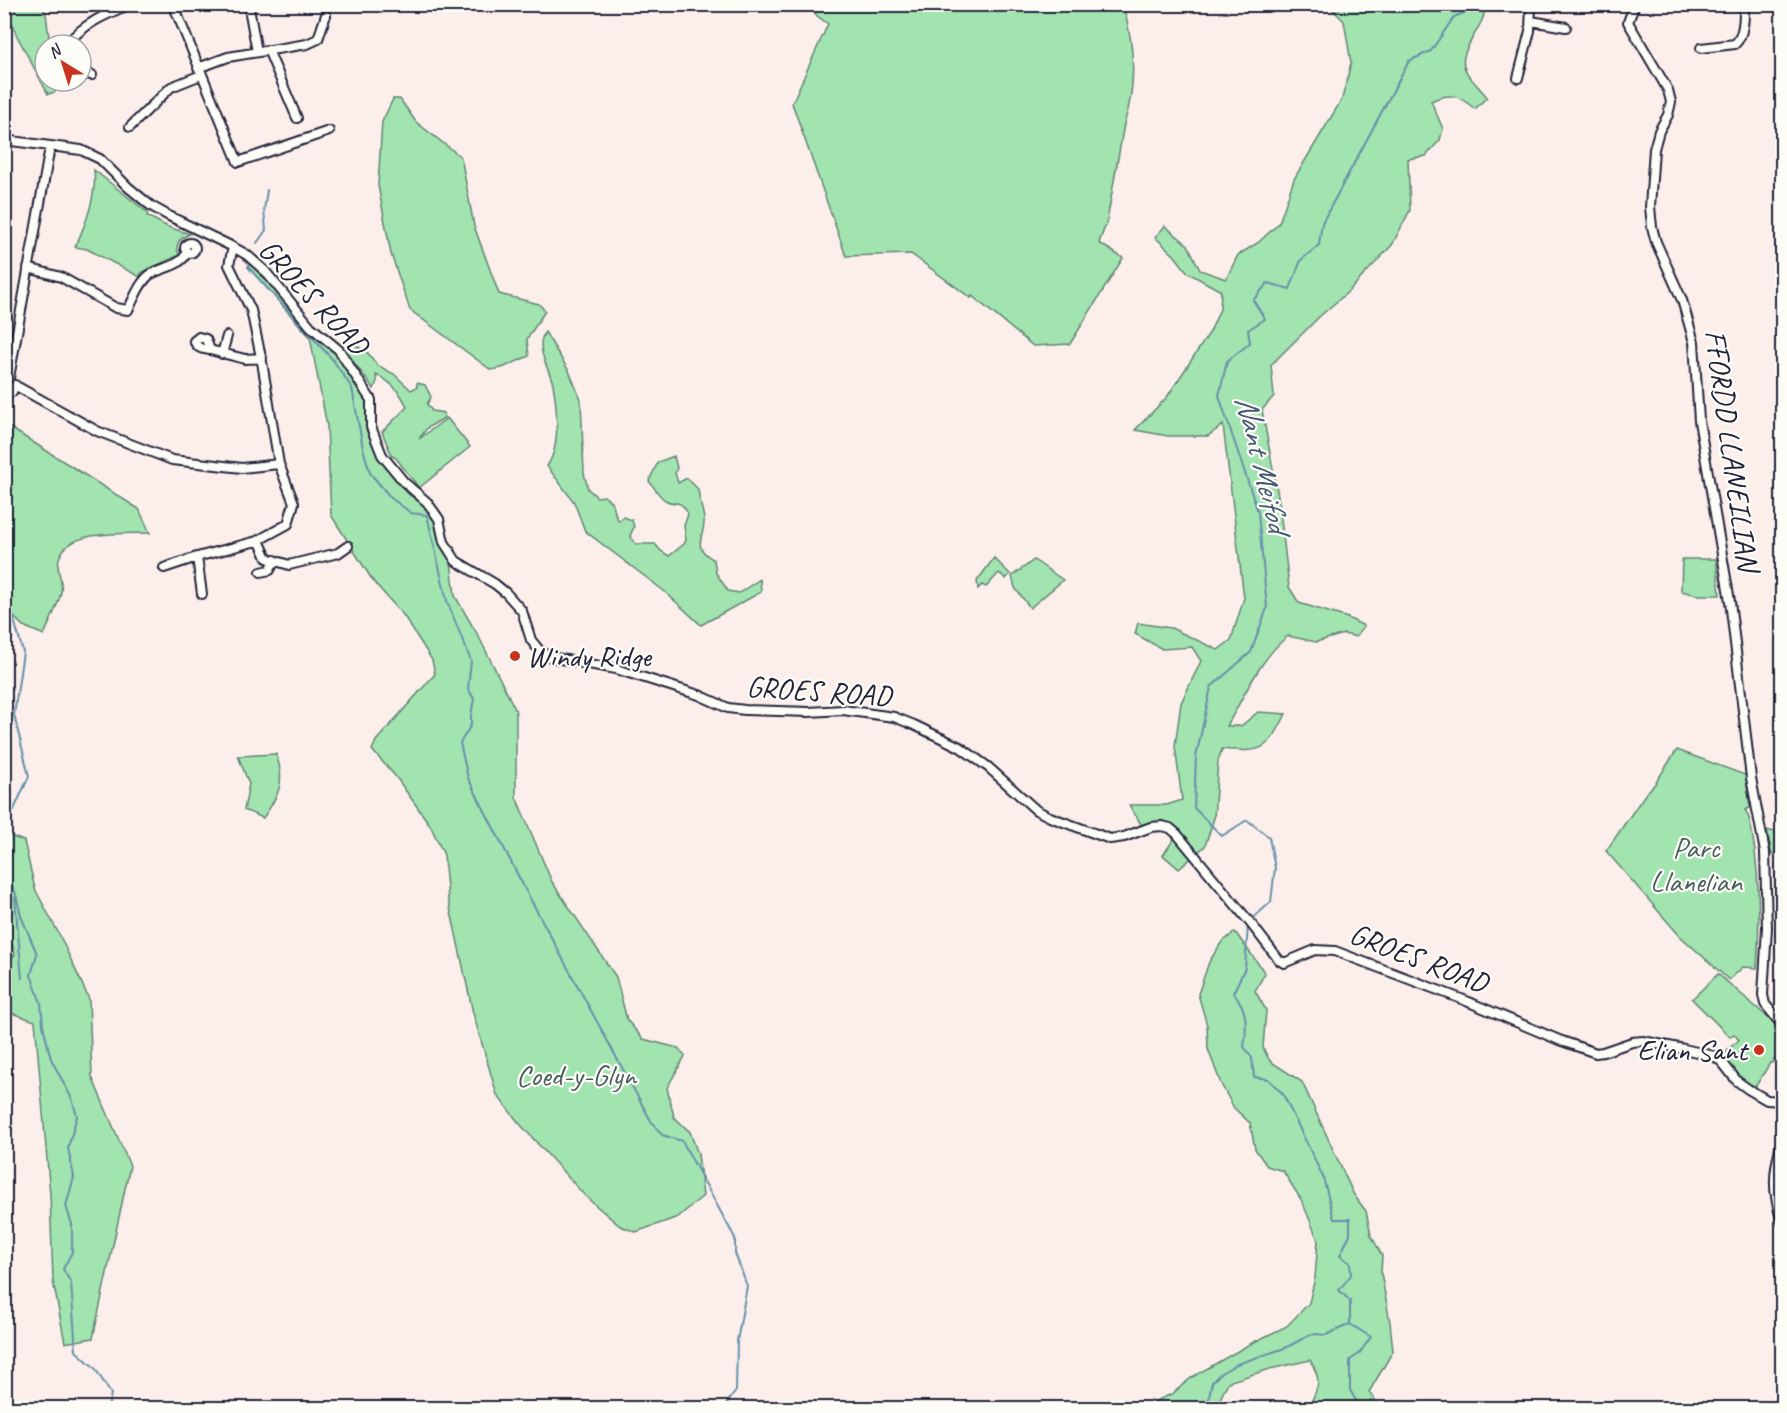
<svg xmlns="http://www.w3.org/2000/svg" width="1787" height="1413" font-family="Caveat,sans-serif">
<rect width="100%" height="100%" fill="#fcefeb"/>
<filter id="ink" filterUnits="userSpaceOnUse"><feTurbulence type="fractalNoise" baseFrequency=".0167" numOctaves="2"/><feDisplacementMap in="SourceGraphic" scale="12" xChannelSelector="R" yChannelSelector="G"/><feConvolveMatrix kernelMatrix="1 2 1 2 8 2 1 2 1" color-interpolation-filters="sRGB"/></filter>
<g filter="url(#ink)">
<!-- green -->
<path fill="#a1e4af" stroke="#628375" stroke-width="1.5" d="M 4,5 L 42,5 L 46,14 L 50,45 L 45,45 L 45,81 L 60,81 L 55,92 L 48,94 L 16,34 L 11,19 L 5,15 Z
M 809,5 L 1123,5 C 1134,43 1137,85 1124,124 L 1107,221 L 1099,243 L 1123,258 L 1070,344 L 1033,346 L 972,296 L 971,298 L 911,254 L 846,256 L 792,103 L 828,24 L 817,16 Z
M 1328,5 L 1485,5 C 1487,27 1454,52 1466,71 C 1471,80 1480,88 1487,97 L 1475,109 C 1458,95 1451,92 1431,101 L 1443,129 L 1440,140 L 1426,156 L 1408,159 L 1410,210 L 1392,245 L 1350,290 L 1320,316 L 1271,365 L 1274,396 L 1262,410 L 1279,501 L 1289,587 L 1299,603 L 1348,618 L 1364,626 L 1356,637 L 1344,634 L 1316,642 L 1288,636 C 1261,657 1244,696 1227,726 L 1241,726 L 1258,712 L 1286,714 C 1268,751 1262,753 1222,749 L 1218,761 L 1214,818 L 1205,846 L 1179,869 L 1163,855 L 1176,836 L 1170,828 L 1144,829 L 1129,805 L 1167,805 L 1182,800 L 1175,746 L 1181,703 L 1201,661 L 1192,647 L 1162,649 L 1135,634 L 1138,623 L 1171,628 L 1218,650 L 1231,640 L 1244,598 L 1223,425 L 1208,436 L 1168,436 L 1135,430 L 1167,397 L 1210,332 L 1220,309 L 1221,291 L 1188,273 L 1175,256 L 1155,237 L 1165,226 L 1188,245 L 1200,270 L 1226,279 L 1238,255 L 1259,242 L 1279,223 L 1294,179 L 1342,99 L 1351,63 L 1344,21 Z
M 393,99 L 400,99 L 416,122 L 461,157 L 474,226 L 499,294 L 539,304 L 545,311 L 527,339 L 529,356 L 502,368 L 491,370 L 410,310 L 391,254 L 378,185 L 382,122 Z
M 94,170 L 148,213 L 147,216 L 168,227 L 190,234 C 180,238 174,243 179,255 L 141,273 L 140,277 L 87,249 L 75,247 C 85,226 97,194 94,170 Z
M 250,263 L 309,328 L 338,354 L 367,400 L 368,426 L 379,456 L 408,494 L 423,504 L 436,520 L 441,541 L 451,562 L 455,596 L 479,637 L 516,711 L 516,797 L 552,882 L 616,977 L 627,1020 L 643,1039 L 678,1048 L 685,1056 L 667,1088 L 674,1117 L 690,1132 L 698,1154 L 703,1196 L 678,1217 L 636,1232 L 620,1226 L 586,1197 L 519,1123 L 497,1095 L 473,1013 L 454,925 L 448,899 L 444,855 L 430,825 L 396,777 L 372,750 L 376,741 L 435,674 L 432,660 L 404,616 L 373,581 L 331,515 L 327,426 L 310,337 L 248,267 Z
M 545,332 L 569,371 L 581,400 L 584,473 L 588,489 L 597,497 L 604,496 C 620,507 610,510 619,521 L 624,517 L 632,520 L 634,527 L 630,536 L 636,544 L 655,544 L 661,551 L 669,556 L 684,544 L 686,540 L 684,526 L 688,514 C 679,497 677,507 665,500 C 659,496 653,486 649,481 L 658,462 L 674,456 L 677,468 L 675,473 L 678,483 L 687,478 L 698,489 C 699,499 702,508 704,518 C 706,538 689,545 714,560 L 716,573 L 728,591 L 739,593 L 760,579 L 761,592 L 701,625 L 664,591 L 585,531 L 574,502 L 547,466 C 561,447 557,407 553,384 C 549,368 534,347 545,332 Z
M 351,342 L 368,353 L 377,365 L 394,374 L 411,390 L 417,387 L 417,383 L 425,385 L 431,397 L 427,404 L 432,411 L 444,413 L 444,418 L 427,428 L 419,439 L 447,418 L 470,447 L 419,488 L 396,458 L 392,456 L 382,432 L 407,407 C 401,393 391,381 376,375 L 377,381 L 374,389 L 355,364 L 346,349 Z
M 4,424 L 139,509 L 150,533 C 126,534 71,529 60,556 C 54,568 64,580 61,592 C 59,604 49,623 44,635 L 23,626 L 5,608 Z
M 994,558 L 1010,574 L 1006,579 L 999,573 L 986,587 L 982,585 L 978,589 L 977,581 Z
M 1682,559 L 1716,559 L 1720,595 L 1697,595 L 1681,591 Z
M 1034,560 L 1063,580 L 1030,608 L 1015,588 L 1012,576 Z
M 1677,750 L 1745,775 L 1746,777 L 1750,808 L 1745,810 C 1750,816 1750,824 1752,832 C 1760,877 1760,922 1757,968 L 1743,967 L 1729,980 L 1680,936 L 1606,851 L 1646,793 L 1654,785 Z
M 276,754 C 286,782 279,795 263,818 L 244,810 L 249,784 L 238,756 Z
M 1767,830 L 1782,834 L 1782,848 L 1772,855 Z
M 4,834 L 24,841 L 35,889 L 60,936 L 89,999 L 92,1077 L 130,1166 L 93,1338 L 65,1343 L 53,1281 L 50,1194 L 35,1021 L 5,1011 L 5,968 L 15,954 L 5,920 Z
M 1235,932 L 1265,973 L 1255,991 L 1266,1010 L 1263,1048 L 1270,1061 L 1302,1082 L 1354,1195 L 1366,1211 L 1371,1235 L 1382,1256 L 1381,1273 L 1390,1322 L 1393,1351 L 1369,1392 L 1380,1408 L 1312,1408 L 1310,1404 C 1320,1385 1321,1379 1310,1360 L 1270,1369 L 1228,1382 L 1216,1408 L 1132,1408 L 1141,1407 L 1172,1394 L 1192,1377 L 1250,1344 L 1287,1326 L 1309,1303 L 1315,1278 L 1318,1240 L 1302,1201 L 1283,1171 L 1267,1166 L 1255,1149 L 1250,1123 L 1234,1108 L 1221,1084 L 1208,1049 L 1207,1025 L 1198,994 L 1209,962 L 1221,943 Z
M 1718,974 L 1771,1020 L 1782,1033 L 1782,1047 L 1772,1063 L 1770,1063 L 1754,1089 C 1739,1079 1725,1071 1726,1051 L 1739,1040 L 1734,1034 L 1730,1037 L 1692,999 Z"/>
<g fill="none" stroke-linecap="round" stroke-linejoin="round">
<!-- stream -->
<path stroke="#6690ab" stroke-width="2" d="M 257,243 L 266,230 L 264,210 L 267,190
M 248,267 L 333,360 L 352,388 L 363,448 L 370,473 L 391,498 L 411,513 L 427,515 L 447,601 L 471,661 L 468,688 L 474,699 L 471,715 L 471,725 L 460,743 L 468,778 L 526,891 L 651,1121 L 662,1135 L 682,1141 L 735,1238 L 735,1253 L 747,1286 L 737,1341 L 736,1391 L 723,1408
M 4,832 L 29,776 L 14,715 L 23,652 L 13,616
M 4,869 L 14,890
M 15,891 L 21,916 L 37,954 L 31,975 L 41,1003 L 43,1025 L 51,1059 L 72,1099 L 77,1116 L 68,1148 L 74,1177 L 66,1206 L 72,1224 L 72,1252 L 63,1269 L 71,1283 L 76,1351 L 95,1368 L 111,1394 L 108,1408
M 15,898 L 22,979
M 1253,918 L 1271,902 L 1275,868 L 1269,837 L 1247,820 L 1222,836 L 1194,808 L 1196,757 L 1211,687 L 1251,652 L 1267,608 L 1258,512 L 1219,396 L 1227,361 L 1250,343 L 1248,330 L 1265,319 L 1253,300 L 1268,283 L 1290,289 L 1301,260 L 1319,245 L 1322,223 L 1409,61 L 1431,51 L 1454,17 L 1466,12 L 1472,4
M 1248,925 L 1245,968 L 1233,993 C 1248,1008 1247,1027 1244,1047 L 1252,1058 L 1254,1077 L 1268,1079 L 1283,1094 L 1323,1177 L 1334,1219 L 1350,1219 L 1350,1234 L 1340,1256 L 1350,1263 L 1351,1275 L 1339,1290 L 1350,1301 L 1350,1324 L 1371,1337 L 1359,1354 L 1350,1360 L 1350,1390 L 1360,1408
M 1207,1408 L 1212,1382 L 1221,1373 L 1237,1364 L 1285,1348 L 1310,1335 L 1315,1334 L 1326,1335 L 1350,1324"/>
<defs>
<path id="minor" d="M 173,4 L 238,162 L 329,131
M 1635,4 L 1628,22 L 1668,90 L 1671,102 L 1668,115 L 1659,131 L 1654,149 L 1650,207 L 1652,227 L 1656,242 L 1682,300 L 1694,342 L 1699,421 L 1730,601 L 1751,778 L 1765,852 L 1767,928 L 1763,995 L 1765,1004 L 1782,1025
M 249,8 L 257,52
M 1531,21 L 1566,27
M 66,45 C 83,24 106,14 131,4
M 1701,48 L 1735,44 C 1744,36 1745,15 1743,4
M 268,50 L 297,118
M 198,68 L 228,57 L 307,44 L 318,39 L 326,15
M 81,70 L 85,74 L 92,75
M 1518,78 L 1530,31 L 1531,4
M 130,127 L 171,87 L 201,75
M 4,140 L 81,150 L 100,159 L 128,187 L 151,206 L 169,216 L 233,247 L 247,255 L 265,271 L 311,327 L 339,350 L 371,400 L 371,427 L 382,455 L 404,482 L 427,502 L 439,519 L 444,542 L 456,561 L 495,584 L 506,593 L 522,611 L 531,640 L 539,650 L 550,657 L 616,669 L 699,695 L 728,708 L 745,710 L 809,712 L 843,710 L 894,717 L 914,725 L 960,747 L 988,767 L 1036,810 L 1050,817 L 1110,839 L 1124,837 L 1151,827 L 1162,826 L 1170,828 L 1177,834 L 1252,925 L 1279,960 L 1284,963 L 1315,950 L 1335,951 L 1464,1000 L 1559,1040 L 1596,1053 L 1603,1052 L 1632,1042 L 1643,1041 L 1684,1049 L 1714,1056 L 1722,1062 L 1737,1081 L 1748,1089 L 1767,1100 L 1782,1101
M185 248a5 5 0 1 1 10 0a5 5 0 1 1-10 0Z
M 28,268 L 61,277 L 116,308 L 128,310 C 134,299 140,281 151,274 C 163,267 182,266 187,252
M 199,337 L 206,339 L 210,350 C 201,349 199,349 194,341 Z
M 210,350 L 245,359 L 262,358
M 222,354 L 227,336
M 9,378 L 50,147
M 15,387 L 18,387 L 97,431 L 172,460 L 242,468 L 279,464
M 4,394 L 12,392 L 15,385
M 259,540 L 267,558 L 289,565 L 338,553 L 348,546
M 197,557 L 202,594
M 164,568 L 197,557 L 257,541 L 288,524 L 294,503 L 279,464 L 262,362 L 251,310 L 229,265 L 233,247
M 261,572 L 270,570 L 275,560
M 1782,1141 C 1773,1172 1772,1191 1782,1222"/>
</defs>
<!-- minor casing -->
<use href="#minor" stroke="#22223b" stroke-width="12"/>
<!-- minor -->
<use href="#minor" stroke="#fdfcf7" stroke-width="8"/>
</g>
</g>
<!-- markers -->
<g fill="#c8321e" stroke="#fdfcf7" stroke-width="2">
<circle cx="515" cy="656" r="6"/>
<circle cx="1759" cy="1050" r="6"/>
</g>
<g text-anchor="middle" stroke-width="4.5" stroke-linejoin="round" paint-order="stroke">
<!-- street labels -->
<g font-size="30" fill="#22223b" stroke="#fdfcf7">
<text transform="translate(314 297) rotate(47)" y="10">GROES ROAD</text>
<text transform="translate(1732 450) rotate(82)" y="10">FFORDD LLANEILIAN</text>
<text transform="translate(819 691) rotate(4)" y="10">GROES ROAD</text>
<text transform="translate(1419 958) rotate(21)" y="10">GROES ROAD</text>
</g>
<!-- poi labels -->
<g font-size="30" fill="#22223b" stroke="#fdfcf7" text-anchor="start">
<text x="527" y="666">Windy Ridge</text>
<text x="1747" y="1060" text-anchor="end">Elian Sant</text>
</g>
<!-- park labels -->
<g font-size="30" fill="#485c5e" stroke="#fdfcf7">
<text x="1696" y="857">Parc<tspan x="1696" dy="34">Llanelian</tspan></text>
<text x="576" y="1085">Coed-y-Glyn</text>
</g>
<!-- water labels -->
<g font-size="32" font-style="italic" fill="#445973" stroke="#fdfcf7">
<text transform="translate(1263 463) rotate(76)" y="11">Nant Meifod</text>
</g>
</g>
<!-- margin -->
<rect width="1787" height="1413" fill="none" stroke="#fdfcf7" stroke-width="24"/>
<rect x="12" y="12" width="1763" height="1389" fill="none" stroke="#22223b" stroke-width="2" filter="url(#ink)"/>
<!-- north arrow -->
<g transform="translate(63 63) rotate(322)"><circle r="28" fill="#fdfcf7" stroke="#a5a5ac" stroke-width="1.5"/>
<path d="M0-4.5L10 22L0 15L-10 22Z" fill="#c8321e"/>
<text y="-9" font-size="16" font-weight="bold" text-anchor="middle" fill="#22223b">N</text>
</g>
</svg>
